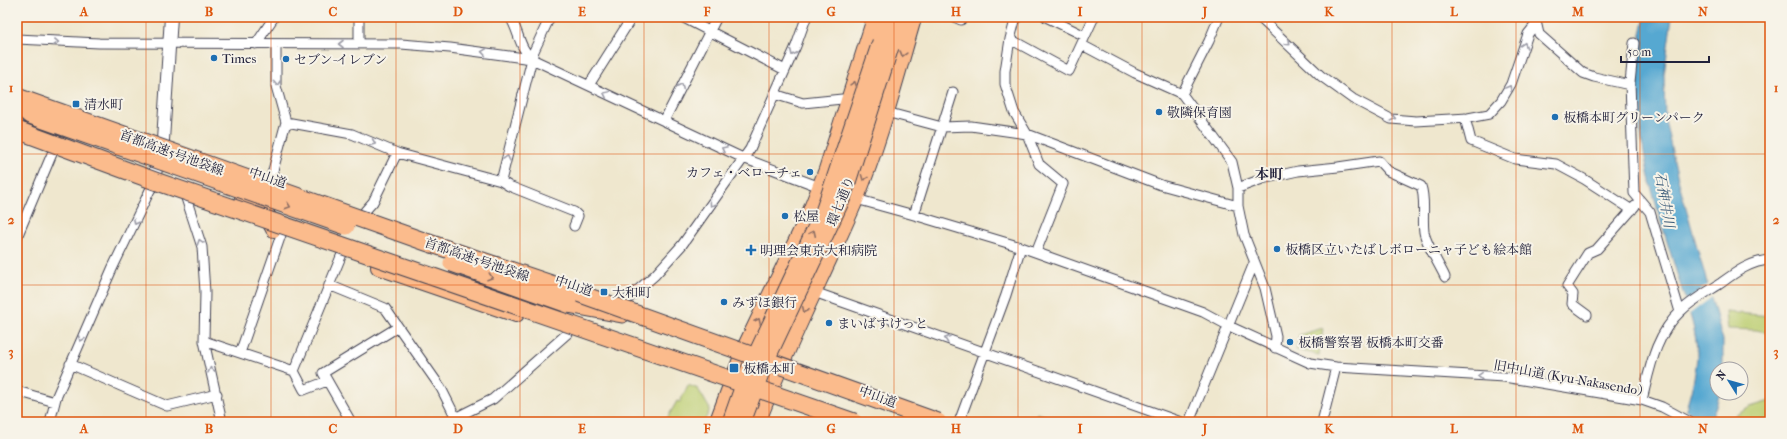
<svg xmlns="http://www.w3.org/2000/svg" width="1787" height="439" font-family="'IM FELL French Canon','Noto Serif JP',serif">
<rect width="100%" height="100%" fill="#f7f3e8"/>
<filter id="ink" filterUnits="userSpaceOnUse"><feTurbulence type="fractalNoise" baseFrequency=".025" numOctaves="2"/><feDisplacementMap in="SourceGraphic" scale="8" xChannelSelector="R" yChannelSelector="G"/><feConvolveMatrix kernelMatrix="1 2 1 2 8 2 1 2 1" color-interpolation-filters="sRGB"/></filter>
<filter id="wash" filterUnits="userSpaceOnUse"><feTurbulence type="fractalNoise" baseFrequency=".012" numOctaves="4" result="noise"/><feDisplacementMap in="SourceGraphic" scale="16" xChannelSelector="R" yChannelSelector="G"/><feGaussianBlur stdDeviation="0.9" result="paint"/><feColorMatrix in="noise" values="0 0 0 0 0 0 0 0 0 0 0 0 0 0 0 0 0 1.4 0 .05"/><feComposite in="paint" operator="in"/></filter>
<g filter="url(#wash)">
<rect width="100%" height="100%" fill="#efe7ce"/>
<!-- green -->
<path fill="#bbcd70" stroke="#6e7856" d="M 1726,312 L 1770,316 L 1770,333 L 1756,330 L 1728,329 Z
M 1323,328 L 1319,355 L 1296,350 L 1299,335 Z
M 688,385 L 698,389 L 710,409 L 704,422 L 665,422 L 677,401 L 680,402 Z
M 1770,401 L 1770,421 L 1724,422 L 1750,407 Z
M 1037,413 L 1057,420 L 1056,422 L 1034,422 Z"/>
<!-- water -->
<path fill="#56a8d1" stroke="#3c6586" d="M 1645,17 L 1672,17 L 1664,75 L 1665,120 L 1678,179 L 1723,340 L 1723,369 L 1717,369 L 1717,393 L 1720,393 L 1711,422 L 1681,422 C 1689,402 1695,379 1697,357 C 1698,336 1688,307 1681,287 C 1672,257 1662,227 1654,197 C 1639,143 1630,71 1645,17 Z"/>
<!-- pier -->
<path fill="#efe7ce" d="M 1709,284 L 1712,297 L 1688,315 L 1683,299 L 1688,300 Z
M 1684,409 L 1706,422 L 1679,422 Z"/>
</g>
<g filter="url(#ink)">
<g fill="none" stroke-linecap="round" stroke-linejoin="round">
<defs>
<path id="minor" d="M 510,17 C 519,31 519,48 532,59
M 682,17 L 785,70
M 954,17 L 961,20
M 1016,17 L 1010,39 L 1005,71 L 1005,84 L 1014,112 L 1027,134 L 1039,164 L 1063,184 L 1036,252
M 1046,17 L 1085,36
M 1259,17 L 1321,76 L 1353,99 L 1391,119 L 1416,121 L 1468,118 L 1489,114 L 1501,101 L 1511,84 L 1528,34 L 1536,24
M 1535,17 L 1539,34 L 1583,73 L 1594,77 L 1630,85
M 17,39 L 99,43 L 401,44 L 450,48 L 532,59 L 743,158 L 820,187
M 1010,39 L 1069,71 L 1094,17
M 1634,43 L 1630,83 L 1634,193 L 1650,212 L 1680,312
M 256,44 L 274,17
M 276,44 L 276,86 L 286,122 L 352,134 L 397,153 L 501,181 L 534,51 L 550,17
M 359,44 L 359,17
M 1082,45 L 1135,73 L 1182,94 L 1232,162 L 1238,188 L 1238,206 L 1244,235 L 1265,288 L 1276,336 L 1275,348
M 589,85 L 632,17
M 774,94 L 803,103 L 842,99 L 848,102
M 1182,94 L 1209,41 L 1219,17
M 886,112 L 942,127 L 971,126 L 1027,134 L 1161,185 L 1238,206
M 1465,118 L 1471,141 L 1515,159 L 1556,164 L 1584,179 L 1632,210
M 664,121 L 717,17
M 271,178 L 286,122
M 501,181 L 509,186 L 574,212 L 578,216 L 574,226
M 1238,188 L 1262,179 L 1298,171 L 1338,167 L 1379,161 L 1388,171 L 1421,186 C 1426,200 1422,217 1424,232 C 1426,244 1440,266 1445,277
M 186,198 L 202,247 L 205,292 L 204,341 L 222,422
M 856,199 L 914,215 L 1021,247 L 1203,312 L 1229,326 L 1310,363 L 1336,367 L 1504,377 L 1642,400 L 1662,407 L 1690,422
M 365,211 L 373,202 L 397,153
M 914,215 L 953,92
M 17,237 L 54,149
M 329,285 L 385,308 L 441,388 L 456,418
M 814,292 L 1181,422
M 623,303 L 655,275 L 682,245 L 750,149 L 796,46 L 806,18 L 804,17
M 1587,315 L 1572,304 L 1573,294 L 1567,286 L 1588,253 L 1597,249 L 1635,206
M 204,341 L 294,371 L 304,390 L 327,381
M 240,353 L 282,232
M 70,364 L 167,406 L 217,394
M 294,371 L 342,254
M 17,391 L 55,402
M 1642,400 C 1650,368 1655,335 1681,311 C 1692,300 1708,292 1721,283 C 1736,272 1751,261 1770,260
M 50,422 L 56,398 L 112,269 L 152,186
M 351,422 L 323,373 L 398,327
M 447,422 L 493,399 L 569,332
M 959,422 L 1006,295 L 1021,247
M 1189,422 L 1254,263
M 1322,422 L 1336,367"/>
<path id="tertiary" d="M 152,186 L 163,140 L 171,17"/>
<path id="primary" d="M 880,42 L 887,17
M 891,47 L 901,17
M 717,422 L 745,347 L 810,212 L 826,171 L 875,17
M 758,422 C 786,346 824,274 856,199 C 880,141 896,78 914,17"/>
<path id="trunk" d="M 243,196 L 261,204 L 274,229
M 379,267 L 516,314"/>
<path id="motorway" d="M 568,304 L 622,314"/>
</defs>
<!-- minor casing -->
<use href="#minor" stroke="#414051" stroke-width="11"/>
<!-- tertiary casing -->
<use href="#tertiary" stroke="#414051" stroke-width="14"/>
<!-- primary casing -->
<use href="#primary" stroke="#414051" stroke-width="17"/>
<!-- trunk casing -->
<use href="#trunk" stroke="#414051" stroke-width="18"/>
<!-- motorway casing -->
<use href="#motorway" stroke="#414051" stroke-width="19"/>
<!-- minor -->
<use href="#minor" stroke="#fff" stroke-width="9"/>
<!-- tertiary -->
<use href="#tertiary" stroke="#fff" stroke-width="12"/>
<!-- primary -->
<use href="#primary" stroke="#fbbb8c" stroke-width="15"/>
<!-- trunk -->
<use href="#trunk" stroke="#fbbb8c" stroke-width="16"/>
<!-- motorway -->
<use href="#motorway" stroke="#fbbb8c" stroke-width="17"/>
<defs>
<path id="primary-bridge" d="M 730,422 L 748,371 L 824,209 L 880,42
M 743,422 L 764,366 L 843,198 L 891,47"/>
<path id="motorway-bridge" d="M 17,97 L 426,242 L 575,292 L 938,422
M 17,104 L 30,115 L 346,226
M 17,130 L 155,181 L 854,422
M 452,263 L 568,304"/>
</defs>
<!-- primary-bridge casing -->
<use href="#primary-bridge" stroke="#414051" stroke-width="17" stroke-linecap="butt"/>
<!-- motorway-bridge casing -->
<use href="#motorway-bridge" stroke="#414051" stroke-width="19" stroke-linecap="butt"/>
<!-- primary-bridge -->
<use href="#primary-bridge" stroke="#fbbb8c" stroke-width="15"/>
<!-- motorway-bridge -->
<use href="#motorway-bridge" stroke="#fbbb8c" stroke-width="17"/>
</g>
<!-- one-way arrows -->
<defs><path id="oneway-chevron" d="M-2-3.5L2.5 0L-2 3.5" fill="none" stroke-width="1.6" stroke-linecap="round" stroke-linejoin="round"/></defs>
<g stroke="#9c9ca7">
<use href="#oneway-chevron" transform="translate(56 42) rotate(3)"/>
<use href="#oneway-chevron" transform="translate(1288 43) rotate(44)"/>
<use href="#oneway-chevron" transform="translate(341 44) rotate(-180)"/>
<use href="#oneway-chevron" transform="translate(1524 45) rotate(-72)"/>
<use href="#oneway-chevron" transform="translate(484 52) rotate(-172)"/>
<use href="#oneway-chevron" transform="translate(793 53) rotate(115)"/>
<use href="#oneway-chevron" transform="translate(277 83) rotate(86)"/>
<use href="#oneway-chevron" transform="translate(681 86) rotate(-63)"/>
<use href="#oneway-chevron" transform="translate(1509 88) rotate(-61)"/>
<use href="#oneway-chevron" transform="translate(606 94) rotate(-155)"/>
<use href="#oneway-chevron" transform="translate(1393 118) rotate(14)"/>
<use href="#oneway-chevron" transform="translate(373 143) rotate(23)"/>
<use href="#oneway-chevron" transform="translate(724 149) rotate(-155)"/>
<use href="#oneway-chevron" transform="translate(507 158) rotate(-76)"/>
<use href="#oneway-chevron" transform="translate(712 204) rotate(125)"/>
<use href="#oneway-chevron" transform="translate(136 222) rotate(116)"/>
<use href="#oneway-chevron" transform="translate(200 242) rotate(-107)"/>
<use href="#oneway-chevron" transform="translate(81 339) rotate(113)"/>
<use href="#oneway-chevron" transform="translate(947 339) rotate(-161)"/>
<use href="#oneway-chevron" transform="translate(211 370) rotate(-104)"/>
<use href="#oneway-chevron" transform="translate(1480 376) rotate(-177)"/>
</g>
<g stroke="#8e6e64">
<use href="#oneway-chevron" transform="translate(903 54) rotate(106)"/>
<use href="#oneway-chevron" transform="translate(854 84) rotate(-72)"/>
<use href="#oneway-chevron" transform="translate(864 178) rotate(111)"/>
<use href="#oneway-chevron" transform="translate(288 206) rotate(19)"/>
<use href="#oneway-chevron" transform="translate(813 233) rotate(-65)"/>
<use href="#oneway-chevron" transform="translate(490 277) rotate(19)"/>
<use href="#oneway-chevron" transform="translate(805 310) rotate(115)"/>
<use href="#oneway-chevron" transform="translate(758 321) rotate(-64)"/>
</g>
</g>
<!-- grid -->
<path fill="none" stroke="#de560e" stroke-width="1" stroke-opacity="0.55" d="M 146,17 L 146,422M 271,17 L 271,422M 396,17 L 396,422M 520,17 L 520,422M 644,17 L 644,422M 769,17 L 769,422M 894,17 L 894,422M 1018,17 L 1018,422M 1142,17 L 1142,422M 1267,17 L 1267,422M 1392,17 L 1392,422M 1516,17 L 1516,422M 1640,17 L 1640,422M 17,154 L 1770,154M 17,285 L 1770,285"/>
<!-- markers -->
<g fill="#1f6fb2" stroke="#f7f3e8" stroke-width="1.5">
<circle cx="214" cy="58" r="4"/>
<circle cx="286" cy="59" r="4"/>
<rect x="72" y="100" width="8" height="8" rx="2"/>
<circle cx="1159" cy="112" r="4"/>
<circle cx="1555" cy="117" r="4"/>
<circle cx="810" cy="172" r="4"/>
<circle cx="785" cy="216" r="4"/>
<circle cx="1277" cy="249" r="4"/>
<path d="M749 244h4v4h4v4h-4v4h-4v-4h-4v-4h4z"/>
<rect x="600" y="288" width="8" height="8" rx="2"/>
<circle cx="724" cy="302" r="4"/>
<circle cx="829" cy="323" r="4"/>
<circle cx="1290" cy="342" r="4"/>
<rect x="729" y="363" width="10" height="10" rx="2"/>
</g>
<g text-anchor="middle" stroke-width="4" stroke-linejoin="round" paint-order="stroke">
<!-- poi labels -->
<g font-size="13" fill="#22223b" stroke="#f7f3e8" text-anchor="start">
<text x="222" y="63">Times</text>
<text x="294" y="64">セブン-イレブン</text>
<text x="84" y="109">清水町</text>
<text x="1167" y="117">敬隣保育園</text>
<text x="1563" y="122">板橋本町グリーンパーク</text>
<text x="802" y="177" text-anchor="end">カフェ・ベローチェ</text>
<text x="793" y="221">松屋</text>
<text x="1285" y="254">板橋区立いたばしボローニャ子ども絵本館</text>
<text x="760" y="255">明理会東京大和病院</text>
<text x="612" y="297">大和町</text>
<text x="732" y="307">みずほ銀行</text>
<text x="837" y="328">まいばすけっと</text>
<text x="1298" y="347">板橋警察署 板橋本町交番</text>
<text x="743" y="373">板橋本町</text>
</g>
<!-- street labels -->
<g font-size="13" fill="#22223b" stroke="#f7f3e8">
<text transform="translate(172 152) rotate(20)" y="5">首都高速5号池袋線</text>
<text transform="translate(268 177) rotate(19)" y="5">中山道</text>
<text transform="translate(840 201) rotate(-68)" y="5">環七通り</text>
<text transform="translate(477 259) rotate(19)" y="5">首都高速5号池袋線</text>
<text transform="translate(574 285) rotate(19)" y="5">中山道</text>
<text transform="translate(1572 378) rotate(10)" y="5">旧中山道 (Kyu-Nakasendo）</text>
<text transform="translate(878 396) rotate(20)" y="5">中山道</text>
</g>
<!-- neighbourhood labels -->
<g font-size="14" font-weight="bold" fill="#22223b" stroke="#f7f3e8">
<text x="1269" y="179">本町</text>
</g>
<!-- water labels -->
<g font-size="14" font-style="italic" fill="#375877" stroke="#f7f3e8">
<text transform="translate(1665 200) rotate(80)" y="5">石神井川</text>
</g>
</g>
<!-- margin -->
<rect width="1787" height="439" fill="none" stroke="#f7f3e8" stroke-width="44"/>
<!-- north arrow -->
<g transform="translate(1729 381) rotate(307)"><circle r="19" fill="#f7f3e8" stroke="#a29fa3"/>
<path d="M0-3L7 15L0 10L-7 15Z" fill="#1f6fb2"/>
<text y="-6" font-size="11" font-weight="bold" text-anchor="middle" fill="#22223b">N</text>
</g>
<!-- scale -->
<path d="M1621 56v6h88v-6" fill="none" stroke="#22223b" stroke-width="2"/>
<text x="1627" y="56" font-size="12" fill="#22223b" stroke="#f7f3e8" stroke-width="3" paint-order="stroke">50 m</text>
<rect x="22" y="22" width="1743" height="395" fill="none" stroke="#de560e" stroke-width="1.5"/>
<g font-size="13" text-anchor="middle" font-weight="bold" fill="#de560e">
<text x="84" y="16">A</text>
<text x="209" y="16">B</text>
<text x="333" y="16">C</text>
<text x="458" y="16">D</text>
<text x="582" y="16">E</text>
<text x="707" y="16">F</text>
<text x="831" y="16">G</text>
<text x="956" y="16">H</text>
<text x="1080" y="16">I</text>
<text x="1205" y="16">J</text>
<text x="1329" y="16">K</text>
<text x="1454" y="16">L</text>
<text x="1578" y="16">M</text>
<text x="1703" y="16">N</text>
<text x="11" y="92">1</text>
<text x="1776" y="92">1</text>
<text x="11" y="224">2</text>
<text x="1776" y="224">2</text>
<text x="11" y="356">3</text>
<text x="1776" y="356">3</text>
<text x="84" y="433">A</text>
<text x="209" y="433">B</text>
<text x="333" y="433">C</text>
<text x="458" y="433">D</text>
<text x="582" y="433">E</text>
<text x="707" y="433">F</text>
<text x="831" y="433">G</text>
<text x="956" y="433">H</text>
<text x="1080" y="433">I</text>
<text x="1205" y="433">J</text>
<text x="1329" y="433">K</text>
<text x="1454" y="433">L</text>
<text x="1578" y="433">M</text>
<text x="1703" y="433">N</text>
</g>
</svg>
